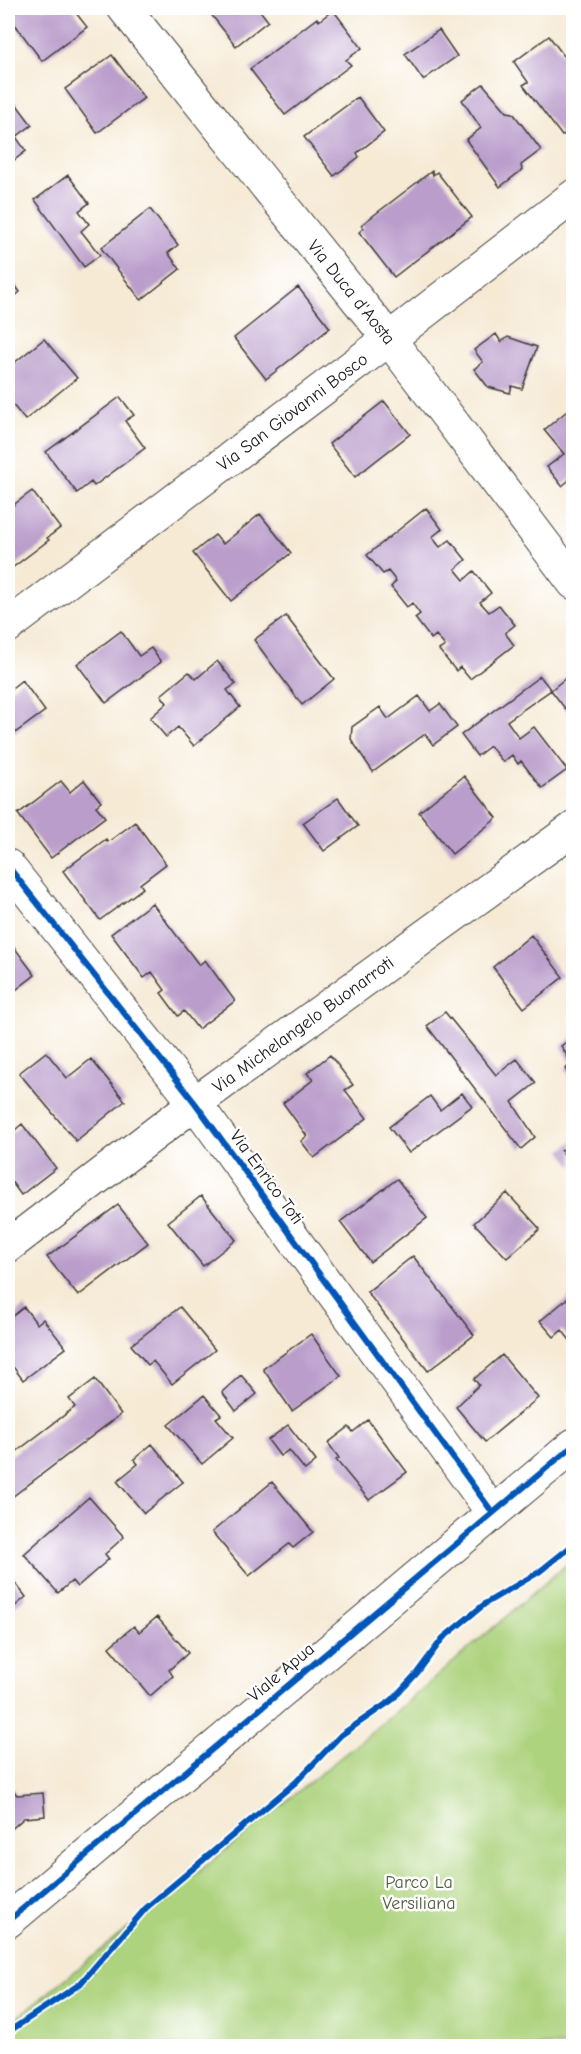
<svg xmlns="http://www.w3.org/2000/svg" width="581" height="2054" font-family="'Comic Neue',sans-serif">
<rect width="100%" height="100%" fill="#fff"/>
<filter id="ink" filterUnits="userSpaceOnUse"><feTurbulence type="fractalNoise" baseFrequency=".0167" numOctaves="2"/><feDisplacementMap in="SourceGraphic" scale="12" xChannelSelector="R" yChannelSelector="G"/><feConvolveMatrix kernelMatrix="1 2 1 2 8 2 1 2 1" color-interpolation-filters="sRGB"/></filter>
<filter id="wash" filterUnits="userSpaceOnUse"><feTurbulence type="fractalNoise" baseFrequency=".008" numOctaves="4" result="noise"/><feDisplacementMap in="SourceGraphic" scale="24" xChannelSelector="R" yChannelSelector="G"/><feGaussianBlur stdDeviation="1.35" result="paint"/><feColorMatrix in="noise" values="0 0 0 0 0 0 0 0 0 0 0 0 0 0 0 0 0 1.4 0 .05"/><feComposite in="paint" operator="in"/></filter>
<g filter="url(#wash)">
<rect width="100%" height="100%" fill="#f6ead5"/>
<!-- green -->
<path fill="#add37e" stroke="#64784d" stroke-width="1.5" d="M 573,1559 L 573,2046 L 8,2046 L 8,2025 L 371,1733 Z"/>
<g id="blocks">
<!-- building -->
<path fill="#ba9dcb" d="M 8,8 L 72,8 L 87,27 L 42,61 L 8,15 Z
M 206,8 L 258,8 L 268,21 L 236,46 Z
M 333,10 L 362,48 L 346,60 L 351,65 L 285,115 L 250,69 L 317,18 L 319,21 Z
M 439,30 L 457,56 L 423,80 L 405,54 Z
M 549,36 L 573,68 L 573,128 L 562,136 L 523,85 L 528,82 L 514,62 Z
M 112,55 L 144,98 L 97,133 L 65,89 Z
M 483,84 L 507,112 L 513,113 L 541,150 L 521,165 L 522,170 L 500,187 L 466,140 L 481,128 L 462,100 Z
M 358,97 L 384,132 L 357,153 L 359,157 L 334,176 L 304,137 Z
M 14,101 L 32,125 L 16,137 L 26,151 L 8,165 L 8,105 Z
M 432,171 L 433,175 L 437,172 L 472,217 L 394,277 L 359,232 L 364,228 L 361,225 Z
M 68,175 L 89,203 L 79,211 L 89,224 L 81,231 L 100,255 L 84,267 L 35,200 Z
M 150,209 L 178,245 L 168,253 L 180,269 L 141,300 L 101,248 Z
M 8,276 L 20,292 L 8,302 Z
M 298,287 L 330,328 L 266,379 L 234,338 Z
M 496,334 L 501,342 L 508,337 L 537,347 L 522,389 L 512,386 L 510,393 L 488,387 L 474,369 L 483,362 L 474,350 Z
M 44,339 L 77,378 L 25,420 L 8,399 L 8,355 L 14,363 Z
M 120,397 L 134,415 L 125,421 L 145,448 L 94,486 L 91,482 L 77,493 L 46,452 Z
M 384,401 L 410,434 L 355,477 L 329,444 Z
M 573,406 L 573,477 L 562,486 L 547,467 L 564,454 L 544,430 Z
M 32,491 L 60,528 L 47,538 L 49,540 L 8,571 L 8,509 Z
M 426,508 L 442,529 L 432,537 L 440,547 L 450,540 L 466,560 L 455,569 L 464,580 L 474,571 L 491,593 L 480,602 L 489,612 L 499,605 L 515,625 L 505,633 L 514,645 L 470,679 L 460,667 L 456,671 L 439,650 L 445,646 L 436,635 L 431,639 L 415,618 L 420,614 L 412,603 L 407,607 L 391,587 L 396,581 L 388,571 L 383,574 L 367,555 Z
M 260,514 L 291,553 L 231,601 L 193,553 L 215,535 L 223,544 Z
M 286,616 L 334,679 L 302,705 L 254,640 Z
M 121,631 L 139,656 L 151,648 L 161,662 L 106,703 L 77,664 Z
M 217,661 L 236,684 L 227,690 L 240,707 L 194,746 L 178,727 L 166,737 L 150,718 L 167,703 L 161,695 L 189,672 L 196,679 Z
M 573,672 L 573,719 L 551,690 Z
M 540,676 L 551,690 L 507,721 L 519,738 L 534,727 L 567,770 L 542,788 L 521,761 L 518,764 L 512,755 L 503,762 L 490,746 L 477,756 L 461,735 Z
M 22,680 L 45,711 L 8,738 L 8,691 Z
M 419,696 L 430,711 L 440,704 L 457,727 L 433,745 L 425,734 L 373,772 L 351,739 L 352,727 L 380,707 L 388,719 Z
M 464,776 L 497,818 L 452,854 L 419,812 Z
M 84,780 L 101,802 L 96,806 L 105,817 L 51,858 L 18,814 L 61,781 L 70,792 Z
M 338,798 L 358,826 L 324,851 L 303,823 Z
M 135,822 L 166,864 L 140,884 L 143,888 L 100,920 L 63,871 L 106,839 L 108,842 Z
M 152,903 L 199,965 L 205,960 L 235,1001 L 198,1029 L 184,1011 L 178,1016 L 161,993 L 165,990 L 152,972 L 144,978 L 111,934 Z
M 531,935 L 563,977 L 524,1008 L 493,967 Z
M 8,939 L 35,975 L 8,996 Z
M 445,1012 L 496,1075 L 517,1059 L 536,1083 L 512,1102 L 535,1137 L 521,1149 L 427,1026 Z
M 573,1037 L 573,1081 L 565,1069 L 572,1064 L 561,1046 Z
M 46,1052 L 67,1078 L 91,1059 L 125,1101 L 76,1141 L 19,1073 Z
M 330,1055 L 353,1085 L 345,1090 L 367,1118 L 314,1158 L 301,1141 L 307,1136 L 283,1103 L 313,1080 L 307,1073 Z
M 462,1093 L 472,1106 L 409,1153 L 389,1127 L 430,1096 L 440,1110 Z
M 22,1124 L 56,1168 L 21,1195 L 8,1177 L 8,1136 Z
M 573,1141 L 573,1166 L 561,1151 Z
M 397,1179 L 427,1218 L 370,1262 L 340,1222 Z
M 507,1193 L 540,1229 L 507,1258 L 474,1223 Z
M 201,1196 L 236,1240 L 203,1266 L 168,1222 Z
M 118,1205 L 148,1243 L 78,1296 L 47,1257 Z
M 413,1256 L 474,1335 L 428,1371 L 367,1292 Z
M 573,1294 L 573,1344 L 562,1330 L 554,1337 L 540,1321 Z
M 24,1307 L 37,1324 L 43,1319 L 66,1348 L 23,1380 L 8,1360 L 8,1320 Z
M 180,1307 L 215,1350 L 172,1384 L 153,1361 L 148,1365 L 131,1345 Z
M 311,1334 L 341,1376 L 292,1411 L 263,1369 Z
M 502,1355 L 538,1398 L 485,1442 L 456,1407 L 479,1385 L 474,1379 Z
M 241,1375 L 257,1394 L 236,1411 L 222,1392 Z
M 95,1379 L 121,1414 L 8,1500 L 8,1458 L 75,1407 L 69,1399 Z
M 204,1395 L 221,1415 L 216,1418 L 233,1438 L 202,1464 L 168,1425 Z
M 368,1420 L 407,1472 L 369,1500 L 336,1460 L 339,1458 L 328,1443 L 349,1427 L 353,1432 Z
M 288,1425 L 316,1461 L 305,1470 L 289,1450 L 280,1456 L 268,1440 Z
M 152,1444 L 183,1482 L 144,1513 L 117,1481 L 138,1464 L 134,1459 Z
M 272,1482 L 313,1532 L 293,1548 L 289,1544 L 249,1576 L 212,1532 Z
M 89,1497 L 124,1537 L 105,1554 L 109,1559 L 77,1587 L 72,1581 L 58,1593 L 24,1554 Z
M 8,1574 L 26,1597 L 8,1612 Z
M 157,1617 L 188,1653 L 169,1670 L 173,1676 L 150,1696 L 109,1647 L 134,1626 L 139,1632 Z
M 8,1784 L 17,1795 L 43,1793 L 45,1816 L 24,1818 L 8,1832 Z"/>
</g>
</g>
<g filter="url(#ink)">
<use href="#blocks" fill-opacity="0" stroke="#3d3b38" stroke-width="1.5"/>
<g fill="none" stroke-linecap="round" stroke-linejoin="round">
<defs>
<g id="minor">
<path id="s1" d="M 124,8 L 389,339 L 574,583"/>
<path id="s2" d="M 8,626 L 389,339 L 574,196"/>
<path d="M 8,866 L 195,1103 L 493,1513"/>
<path id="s3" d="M 8,1246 L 195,1103 L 574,828"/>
</g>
<path id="tertiary" d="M 8,1921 L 574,1445"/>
</defs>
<!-- minor casing -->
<use href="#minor" stroke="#3d3b38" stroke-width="35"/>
<!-- tertiary casing -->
<use href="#tertiary" stroke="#3d3b38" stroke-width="35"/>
<!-- minor -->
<use href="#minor" stroke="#fff" stroke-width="33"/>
<!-- tertiary -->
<use href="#tertiary" stroke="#fff" stroke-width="33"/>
<defs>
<path id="cycleway" d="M 8,866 L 195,1103 L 493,1513
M 8,1921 L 574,1445
M 8,2032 L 80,1984 L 146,1908 L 296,1782 L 341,1735 L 392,1700 L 417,1673 L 443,1638 L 486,1603 L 539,1572 L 574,1544"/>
</defs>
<!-- cycleway casing -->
<use href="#cycleway" stroke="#fff" stroke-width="10"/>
<!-- cycleway -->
<use href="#cycleway" stroke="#0057b8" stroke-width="6"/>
</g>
</g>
<g text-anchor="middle" stroke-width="5" stroke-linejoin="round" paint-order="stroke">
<!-- street labels -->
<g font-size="18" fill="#1c1c1c" stroke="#fff">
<text dy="6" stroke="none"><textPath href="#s1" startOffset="364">Via Duca d'Aosta</textPath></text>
<text dy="6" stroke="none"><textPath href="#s2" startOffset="356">Via San Giovanni Bosco</textPath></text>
<text dy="6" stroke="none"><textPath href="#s3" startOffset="369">Via Michelangelo Buonarroti</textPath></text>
<text transform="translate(267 1177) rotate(54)" y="6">Via Enrico Toti</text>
<text transform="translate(281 1672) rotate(-40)" y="6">Viale Apua</text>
</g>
<!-- park labels -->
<g font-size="18" fill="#4f5c3e" stroke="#fff">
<text x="419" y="1888">Parco La<tspan x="419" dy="21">Versiliana</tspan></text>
</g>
</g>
<!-- margin -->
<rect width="581" height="2054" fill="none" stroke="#fff" stroke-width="30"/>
</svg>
